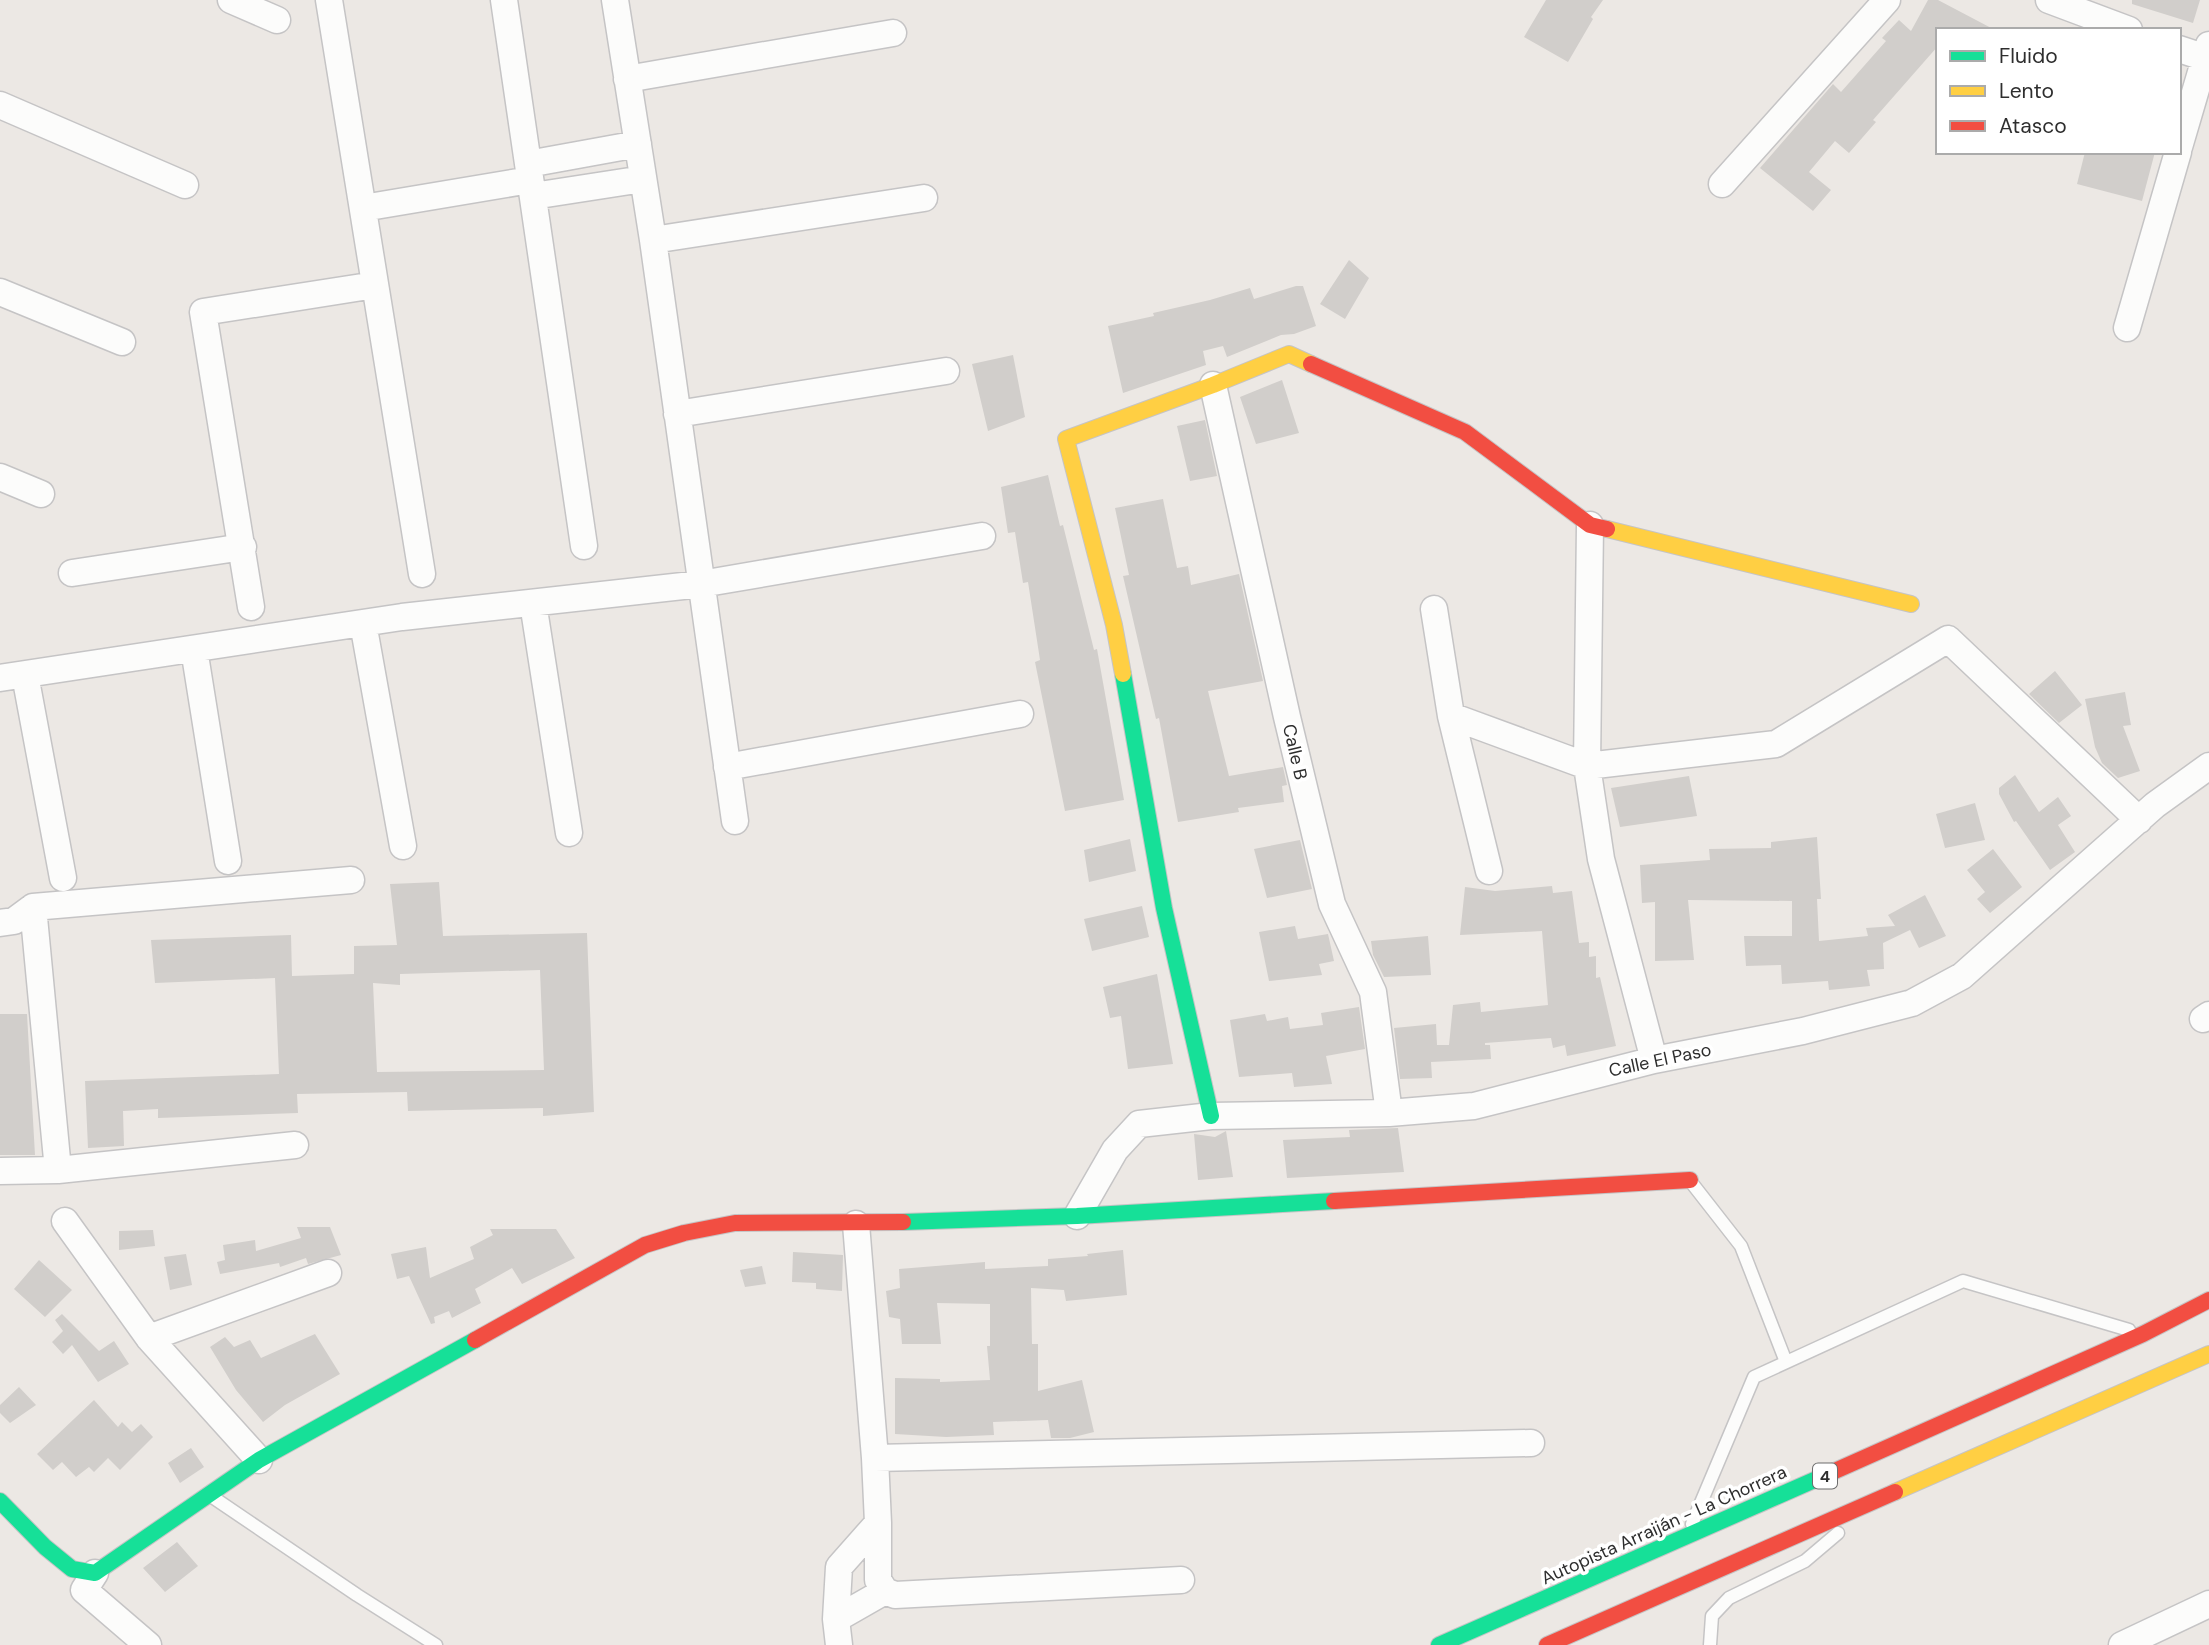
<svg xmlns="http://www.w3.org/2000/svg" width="2209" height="1645" font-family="'DM Sans',sans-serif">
<rect width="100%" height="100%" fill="#ece8e4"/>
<!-- building -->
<path fill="#d1cecb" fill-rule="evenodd" d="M 1546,0 L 1603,0 L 1591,17 L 1593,19 L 1568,62 L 1524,37 Z
M 1928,0 L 1938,0 L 1995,30 L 1938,30 L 1938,46 L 1873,120 L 1876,122 L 1849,153 L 1835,141 L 1809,172 L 1831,190 L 1813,211 L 1760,168 L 1833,84 L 1841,92 L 1886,41 L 1882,38 L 1899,20 L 1911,31 Z
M 2132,0 L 2200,0 L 2193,23 L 2132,4 Z
M 2085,152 L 2155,152 L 2142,201 L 2077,184 Z
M 1349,260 L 1369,278 L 1345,319 L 1320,304 Z
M 1296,286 L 1303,286 L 1316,326 L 1294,334 L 1281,335 L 1227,357 L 1223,346 L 1203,351 L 1206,365 L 1123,393 L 1108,326 L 1154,316 L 1153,313 L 1210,300 L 1250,288 L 1254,299 Z
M 1013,355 L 1025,417 L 988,431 L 972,364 Z
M 1282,380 L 1299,433 L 1256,444 L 1240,397 Z
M 1205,420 L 1217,476 L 1190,481 L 1177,426 Z
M 1048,475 L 1060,526 L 1063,525 L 1094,650 L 1097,649 L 1124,800 L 1065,811 L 1035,662 L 1040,660 L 1028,582 L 1023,583 L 1015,532 L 1008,533 L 1001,487 Z
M 1163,499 L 1177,568 L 1188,566 L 1191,585 L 1239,574 L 1263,681 L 1208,691 L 1229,776 L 1283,767 L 1287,785 L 1282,786 L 1284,802 L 1238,808 L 1239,812 L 1178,822 L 1159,718 L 1156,719 L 1123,576 L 1129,575 L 1115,508 Z
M 2055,671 L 2082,705 L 2059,723 L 2029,694 Z
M 2125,692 L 2131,725 L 2123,726 L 2140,771 L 2118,778 L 2102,763 L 2095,747 L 2085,699 Z
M 2015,775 L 2039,812 L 2058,797 L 2071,816 L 2058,825 L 2075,852 L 2050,870 L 2016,821 L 2014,822 L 1999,794 L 1999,788 Z
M 1689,776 L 1697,816 L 1620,827 L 1611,788 Z
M 1975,803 L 1985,840 L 1945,848 L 1936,814 Z
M 1817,837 L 1821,899 L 1817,899 L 1819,941 L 1868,936 L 1866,928 L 1895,926 L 1888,915 L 1925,895 L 1946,936 L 1919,948 L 1910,930 L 1883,943 L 1884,969 L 1867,970 L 1870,986 L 1829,990 L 1828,981 L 1782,984 L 1781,965 L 1746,966 L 1744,936 L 1792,936 L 1792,901 L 1688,900 L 1694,960 L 1655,961 L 1655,902 L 1642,903 L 1640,865 L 1710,860 L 1709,849 L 1771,848 L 1771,842 Z
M 1130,839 L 1136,871 L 1089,882 L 1084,850 Z
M 1300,840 L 1312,889 L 1267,898 L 1254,849 Z
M 1993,849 L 2022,887 L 1990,913 L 1977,899 L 1985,892 L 1967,870 Z
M 439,882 L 443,936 L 587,933 L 594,1112 L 543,1116 L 543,1108 L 408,1111 L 407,1092 L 297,1094 L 298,1113 L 158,1118 L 158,1109 L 123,1111 L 124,1146 L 88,1148 L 85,1081 L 279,1074 L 275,978 L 155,983 L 151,940 L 291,935 L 292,976 L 354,974 L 354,946 L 397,945 L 390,884 ZM 540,970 L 544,1070 L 377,1072 L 373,983 L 400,985 L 400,974 Z
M 1552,886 L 1553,893 L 1572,891 L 1579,943 L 1589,942 L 1589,957 L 1596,956 L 1596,978 L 1600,977 L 1616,1046 L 1567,1056 L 1565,1045 L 1553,1048 L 1551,1038 L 1485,1043 L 1485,1045 L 1490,1045 L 1491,1059 L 1431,1062 L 1432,1078 L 1400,1079 L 1394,1028 L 1436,1024 L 1437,1045 L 1449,1045 L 1453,1005 L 1480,1002 L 1481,1012 L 1548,1005 L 1542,931 L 1460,935 L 1465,887 L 1495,891 Z
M 1142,906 L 1149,937 L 1092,951 L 1084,919 Z
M 1295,926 L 1298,939 L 1328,934 L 1334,961 L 1319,964 L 1322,975 L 1269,981 L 1259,932 Z
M 1428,936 L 1431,975 L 1384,977 L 1373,955 L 1371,941 Z
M 1157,974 L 1173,1064 L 1128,1069 L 1121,1016 L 1110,1018 L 1103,987 Z
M 1359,1007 L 1365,1049 L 1326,1056 L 1332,1084 L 1294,1087 L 1292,1073 L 1239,1077 L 1230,1020 L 1265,1014 L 1267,1021 L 1288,1017 L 1290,1029 L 1323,1025 L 1321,1013 Z
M 0,1014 L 27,1014 L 35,1155 L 0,1155 Z
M 1398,1128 L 1404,1172 L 1287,1178 L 1283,1140 L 1350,1137 L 1349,1130 Z
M 1226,1131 L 1233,1177 L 1198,1180 L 1194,1134 L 1215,1137 Z
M 297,1227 L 330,1227 L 341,1255 L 308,1264 L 306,1258 L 280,1267 L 279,1263 L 220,1274 L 217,1262 L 225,1260 L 223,1245 L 255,1240 L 256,1251 L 301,1238 Z
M 490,1229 L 556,1229 L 575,1258 L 522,1284 L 512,1268 L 475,1289 L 481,1303 L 452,1318 L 449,1311 L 434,1317 L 435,1323 L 431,1324 L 409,1276 L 397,1279 L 391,1254 L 426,1247 L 430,1278 L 474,1259 L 470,1247 L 493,1235 Z
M 153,1230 L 155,1246 L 119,1250 L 119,1231 Z
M 1123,1250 L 1127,1295 L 1066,1301 L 1064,1290 L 1031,1288 L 1032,1344 L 1038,1344 L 1038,1391 L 1082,1380 L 1094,1432 L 1070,1438 L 1051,1438 L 1048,1420 L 993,1422 L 994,1435 L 946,1437 L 895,1434 L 895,1378 L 940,1379 L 940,1382 L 990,1380 L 987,1346 L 990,1346 L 990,1304 L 937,1303 L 941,1344 L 902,1344 L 900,1319 L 889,1317 L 886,1291 L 900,1288 L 899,1269 L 985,1262 L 985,1269 L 1048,1266 L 1048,1259 L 1088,1256 L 1087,1254 Z
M 793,1252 L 843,1255 L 842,1291 L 816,1289 L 816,1283 L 792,1282 Z
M 186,1254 L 192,1285 L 170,1290 L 164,1257 Z
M 39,1260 L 72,1290 L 45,1317 L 14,1289 Z
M 762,1266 L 766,1284 L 745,1287 L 740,1270 Z
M 62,1314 L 99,1351 L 114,1341 L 129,1364 L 98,1382 L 72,1345 L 63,1354 L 52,1342 L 63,1331 L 55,1320 Z
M 315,1334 L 340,1374 L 285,1405 L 263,1422 L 236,1390 L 210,1347 L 225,1337 L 234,1347 L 250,1340 L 261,1358 Z
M 19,1387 L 36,1405 L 10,1423 L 0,1413 L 0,1405 Z
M 94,1400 L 118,1427 L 122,1422 L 132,1432 L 141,1424 L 153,1437 L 120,1470 L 108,1458 L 94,1472 L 89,1467 L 76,1477 L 62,1462 L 53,1470 L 37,1454 Z
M 191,1448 L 204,1467 L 180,1483 L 168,1463 Z
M 177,1542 L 198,1566 L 165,1592 L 143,1568 Z"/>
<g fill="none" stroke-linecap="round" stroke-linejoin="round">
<defs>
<path id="lane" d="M 1691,1182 L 1741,1246 L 1786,1362
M 211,1496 L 357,1595 L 436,1645
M 1692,1524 L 1754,1377 L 1963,1281 L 2129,1330
M 1710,1645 L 1712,1616 L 1729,1598 L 1805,1561 L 1838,1533"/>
<path id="street" d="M 231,0 L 277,20
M 329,0 L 422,574
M 504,0 L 584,546
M 615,0 L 653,240 L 735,821
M 2049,0 L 2129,30
M 2179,49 L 2209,59
M 627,79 L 893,33
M 0,105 L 185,185
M 2179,147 L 2209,45
M 528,164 L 638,144
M 1722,184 L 1887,0
M 533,196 L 643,179
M 363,208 L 530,180
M 653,240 L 924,198
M 0,292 L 122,342
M 2127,328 L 2178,152
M 1213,385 L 1287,717 L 1332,904 L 1373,992 L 1389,1113
M 677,414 L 946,371
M 0,477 L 41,494
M 1590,525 L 1587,766 L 1601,859 L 1654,1060
M 72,573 L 243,547
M 533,603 L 569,833
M 251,607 L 203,312 L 375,285
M 1434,609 L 1451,716 L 1489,871
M 363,623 L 403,846
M 194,649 L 228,861
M 25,675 L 63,878
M 0,678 L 402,617 L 701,584 L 982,536
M 1451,716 L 1587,766 L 1776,744 L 1948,639 L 2139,820
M 727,767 L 1020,714
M 33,907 L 58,1170
M 0,923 L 14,921 L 33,907 L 351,880
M 2203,1019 L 2209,1015
M 0,1171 L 58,1170 L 295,1145
M 1077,1216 L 1115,1150 L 1139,1124 L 1211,1116 L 1389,1113 L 1474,1106 L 1654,1060 L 1803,1031 L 1912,1003 L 1962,976 L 2155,805 L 2209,766
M 65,1221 L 149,1338 L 259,1460
M 856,1224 L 875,1458 L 878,1523 L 878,1580 L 885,1591 L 895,1595 L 1181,1580
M 149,1338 L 328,1273
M 875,1458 L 1531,1443
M 95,1573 L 84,1590 L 148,1645
M 836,1619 L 885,1591
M 839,1645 L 836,1619 L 839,1567 L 878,1523
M 2122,1645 L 2209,1604"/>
<path id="fast" d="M 1123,674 L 1164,908 L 1211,1116
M 903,1222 L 1077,1216 L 1334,1201
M 0,1501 L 45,1547 L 72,1569 L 95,1573 L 259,1460 L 475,1340
M 1439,1645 L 1828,1474"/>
<path id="slow" d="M 1607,529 L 1911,604
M 1123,674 L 1114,625 L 1066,439 L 1213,385 L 1289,354 L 1311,364
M 1895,1492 L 2209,1354"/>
<path id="jam" d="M 1311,364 L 1465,432 L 1590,525 L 1607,529
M 1334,1201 L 1690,1180
M 475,1340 L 645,1245 L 684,1233 L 735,1223 L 903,1222
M 1828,1474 L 2143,1334 L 2209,1300
M 1547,1645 L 1895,1492"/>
</defs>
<!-- lane casing -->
<use href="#lane" stroke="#c5c4c5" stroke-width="15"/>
<!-- street casing -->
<use href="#street" stroke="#c5c4c5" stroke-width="29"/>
<!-- fast casing -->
<use href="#fast" stroke="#c5c4c5" stroke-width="18"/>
<!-- slow casing -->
<use href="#slow" stroke="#c5c4c5" stroke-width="18"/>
<!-- jam casing -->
<use href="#jam" stroke="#c5c4c5" stroke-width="18"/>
<!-- lane -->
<use href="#lane" stroke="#fcfcfb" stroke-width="12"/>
<!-- street -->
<use href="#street" stroke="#fcfcfb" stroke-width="26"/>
<!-- fast -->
<use href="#fast" stroke="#16e098" stroke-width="16"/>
<!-- slow -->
<use href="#slow" stroke="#ffcf43" stroke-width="16"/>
<!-- jam -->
<use href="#jam" stroke="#f24e42" stroke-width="16"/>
</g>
<g text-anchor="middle" stroke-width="7" stroke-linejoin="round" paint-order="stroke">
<!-- shield labels -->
<rect fill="#fff" stroke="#6d6d6d" stroke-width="2" x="1813" y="1463.5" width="24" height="25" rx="5"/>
<g font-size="16" font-weight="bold" fill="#2e2e2e">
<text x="1825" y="1482">4</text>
</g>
<!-- street labels -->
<g font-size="18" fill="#2e2e2e" stroke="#fff">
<text transform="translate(1295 752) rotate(77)" y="6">Calle B</text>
<text transform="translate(1660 1060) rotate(-12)" y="6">Calle El Paso</text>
<text transform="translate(1664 1525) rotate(-24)" y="6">Autopista Arraiján - La Chorrera</text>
</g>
</g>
<!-- legend -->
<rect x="1936" y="28" width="245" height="126" fill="#ffffff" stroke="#ababab" stroke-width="2"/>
<rect x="1950" y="51" width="35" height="10" fill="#16e098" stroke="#ababab" stroke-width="2"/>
<text x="1999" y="63" font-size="21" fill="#2e2e2e">Fluido</text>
<rect x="1950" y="86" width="35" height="10" fill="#ffcf43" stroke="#ababab" stroke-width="2"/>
<text x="1999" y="98" font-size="21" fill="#2e2e2e">Lento</text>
<rect x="1950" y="121" width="35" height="10" fill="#f24e42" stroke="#ababab" stroke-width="2"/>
<text x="1999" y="133" font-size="21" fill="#2e2e2e">Atasco</text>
</svg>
